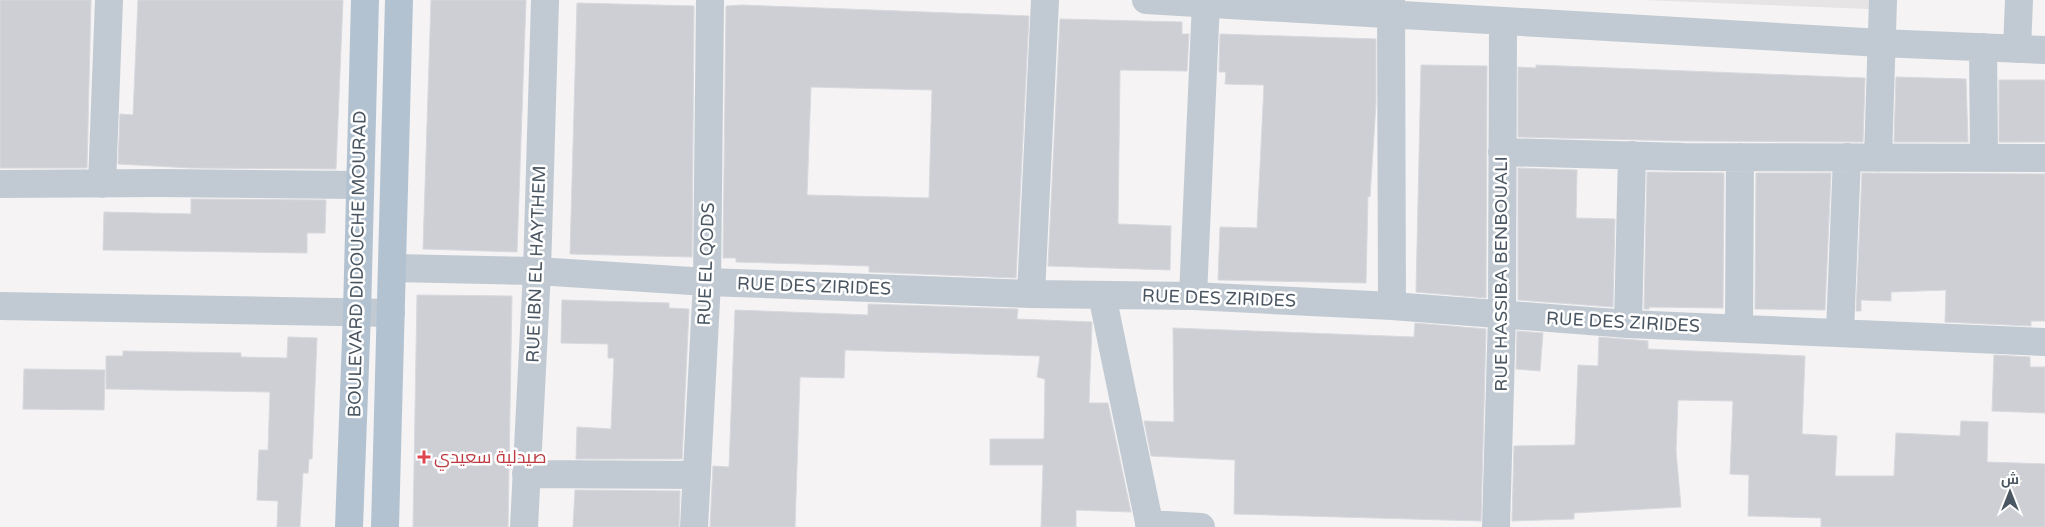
<svg xmlns="http://www.w3.org/2000/svg" width="2045" height="527" font-family="'Varela Round',Cairo,sans-serif">
<rect width="100%" height="100%" fill="#f5f3f3"/>
<!-- education -->
<path fill="#e6e4e5" d="M 1642,0 L 1870,0 L 1869,9 Z"/>
<!-- building -->
<path fill="#cdcfd5" stroke="#d7d9de" fill-rule="evenodd" d="M 0,0 L 91,0 L 87,168 L 0,168 Z
M 138,0 L 343,0 L 336,169 L 191,168 L 118,164 L 120,114 L 133,115 Z
M 431,0 L 526,0 L 517,252 L 423,249 Z
M 577,3 L 694,6 L 692,257 L 570,254 Z
M 742,5 L 1029,16 L 1016,278 L 869,272 L 869,266 L 736,262 L 736,258 L 723,258 L 726,6 ZM 811,87 L 932,90 L 929,198 L 807,195 Z
M 1060,19 L 1182,22 L 1182,34 L 1189,34 L 1187,71 L 1120,70 L 1118,224 L 1171,226 L 1170,270 L 1048,266 Z
M 1220,34 L 1376,39 L 1376,103 L 1370,197 L 1368,196 L 1366,283 L 1218,280 L 1220,227 L 1257,228 L 1264,85 L 1225,84 L 1226,72 L 1219,72 Z
M 1421,65 L 1487,66 L 1486,298 L 1416,292 Z
M 1536,65 L 1865,78 L 1863,142 L 1684,141 L 1518,137 L 1518,67 L 1536,68 Z
M 1896,77 L 1966,79 L 1968,142 L 1894,142 Z
M 1999,80 L 2045,80 L 2045,142 L 1999,142 Z
M 1518,168 L 1577,170 L 1576,218 L 1615,219 L 1613,307 L 1518,300 Z
M 1647,172 L 1724,173 L 1723,308 L 1649,307 L 1649,309 L 1644,309 Z
M 1756,173 L 1831,173 L 1825,310 L 1755,309 Z
M 1862,173 L 2045,174 L 2045,321 L 2031,321 L 2031,326 L 1945,322 L 1946,290 L 1891,292 L 1891,301 L 1861,300 L 1861,311 L 1856,311 Z
M 191,199 L 326,200 L 325,233 L 307,233 L 307,253 L 103,250 L 104,212 L 191,214 Z
M 417,295 L 512,296 L 508,527 L 413,527 Z
M 562,300 L 669,303 L 669,308 L 689,309 L 682,459 L 576,459 L 577,427 L 611,429 L 614,358 L 608,358 L 608,344 L 561,343 Z
M 868,304 L 1018,309 L 1017,319 L 1092,322 L 1089,403 L 1108,403 L 1131,512 L 1076,510 L 1076,527 L 1041,527 L 1043,465 L 990,465 L 990,439 L 1044,439 L 1045,379 L 1037,377 L 1040,356 L 845,350 L 844,378 L 800,377 L 795,527 L 710,527 L 713,466 L 729,467 L 735,310 L 868,315 Z
M 1415,323 L 1486,329 L 1481,521 L 1234,514 L 1235,460 L 1151,456 L 1144,421 L 1174,422 L 1173,328 L 1414,337 Z
M 1517,331 L 1543,333 L 1540,371 L 1516,369 Z
M 288,337 L 317,338 L 312,459 L 309,459 L 308,473 L 303,473 L 300,527 L 277,527 L 278,501 L 257,500 L 259,450 L 268,450 L 270,392 L 106,389 L 106,356 L 123,356 L 123,351 L 241,353 L 241,357 L 287,358 Z
M 1599,337 L 1648,341 L 1648,349 L 1805,356 L 1802,434 L 1837,436 L 1835,476 L 1894,476 L 1896,433 L 1960,436 L 1961,421 L 1988,422 L 1987,462 L 2045,464 L 2045,527 L 1821,527 L 1821,518 L 1748,516 L 1749,475 L 1730,474 L 1733,401 L 1678,400 L 1676,451 L 1681,507 L 1574,513 L 1574,519 L 1512,521 L 1514,446 L 1575,445 L 1578,365 L 1598,366 Z
M 1994,355 L 2030,357 L 2030,367 L 2045,367 L 2045,413 L 1992,411 Z
M 24,369 L 105,370 L 104,410 L 23,409 Z
M 575,490 L 680,491 L 679,527 L 573,527 Z"/>
<g fill="none" stroke-linecap="round" stroke-linejoin="round">
<!-- minor -->
<path stroke="#c1cad2" stroke-width="28" d="M 1146,0 L 1881,43 L 2045,50
M 1391,0 L 1392,306
M 1983,47 L 1984,157
M 2017,49 L 2019,0
M 1502,152 L 1684,157 L 2045,158
M 1878,158 L 1883,0
M 0,184 L 160,183 L 359,185
M 102,184 L 109,0
M 393,268 L 537,271 L 707,282 L 1031,294 L 1193,296 L 1392,306 L 1628,324 L 2045,342
M 1031,294 L 1045,0
M 1102,295 L 1150,527
M 1193,296 L 1206,2
M 0,306 L 391,313
M 1628,324 L 1632,155
M 1739,328 L 1740,157
M 1840,332 L 1847,157
M 526,474 L 697,475
M 1149,524 L 1201,527
M 524,527 L 537,271 L 545,0
M 694,527 L 707,282 L 710,0
M 1496,527 L 1502,315 L 1503,21"/>
<!-- major -->
<path stroke="#b3c2d1" stroke-width="28" d="M 349,527 L 357,312 L 365,0
M 385,527 L 399,0"/>
</g>
<!-- markers -->
<path fill="#e0444e" stroke="#fff" stroke-width="2" d="M421.5 449.5h5v5h5v5h-5v5h-5v-5h-5v-5h5z"/>
<g text-anchor="middle" stroke-width="5" stroke-linejoin="round" paint-order="stroke">
<!-- street labels -->
<g font-size="18" fill="#4a5661" stroke="#fff">
<text transform="translate(357 264) rotate(-89)" y="6">BOULEVARD DIDOUCHE MOURAD</text>
<text transform="translate(536 264) rotate(-88)" y="6">RUE IBN EL HAYTHEM</text>
<text transform="translate(706 264) rotate(-88)" y="6">RUE EL QODS</text>
<text transform="translate(1501 274) rotate(-90)" y="6">RUE HASSIBA BENBOUALI</text>
<text transform="translate(814 286) rotate(2)" y="6">RUE DES ZIRIDES</text>
<text transform="translate(1219 298) rotate(2)" y="6">RUE DES ZIRIDES</text>
<text transform="translate(1623 322) rotate(3)" y="6">RUE DES ZIRIDES</text>
</g>
<!-- health labels -->
<g font-size="18" fill="#be3a42" stroke="#fff" text-anchor="start">
<text x="434" y="463">صيدلية سعيدي</text>
</g>
</g>
<!-- north arrow -->
<g transform="translate(2010 492)" stroke="#ffffff" stroke-width="4" paint-order="stroke">
<path d="M0-4L9 19L0 12L-9 19Z" fill="#4a5661"/>
<text y="-8" font-size="14" font-weight="bold" text-anchor="middle" fill="#4a5661">ش</text>
</g>
</svg>
